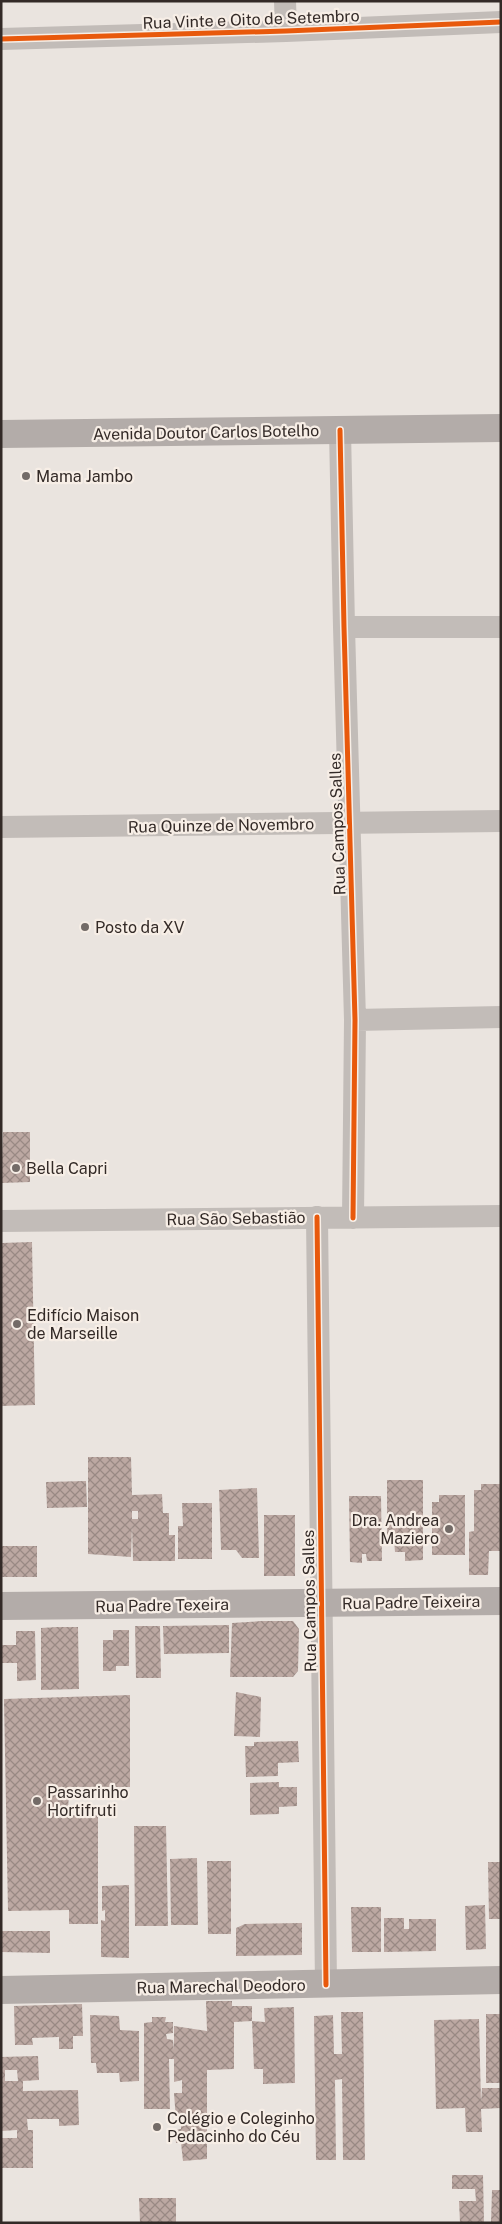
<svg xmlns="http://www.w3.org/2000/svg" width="502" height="2224" font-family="'Public Sans',sans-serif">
<defs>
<pattern id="building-cross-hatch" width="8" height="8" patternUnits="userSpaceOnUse" patternTransform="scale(1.25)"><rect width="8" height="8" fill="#bca8a2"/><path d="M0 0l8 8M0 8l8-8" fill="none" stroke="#998984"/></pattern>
</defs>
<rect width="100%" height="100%" fill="#eae4df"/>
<!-- building -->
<path fill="url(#building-cross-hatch)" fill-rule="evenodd" d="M 3,1132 L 30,1132 L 30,1182 L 1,1183 Z
M 32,1242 L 35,1405 L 1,1406 L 1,1243 Z
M 88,1457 L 131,1457 L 132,1495 L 162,1494 L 163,1513 L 169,1513 L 169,1535 L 175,1535 L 175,1561 L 133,1561 L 132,1526 L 131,1557 L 88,1554 ZM 132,1511 L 138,1511 L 138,1519 L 132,1519 Z
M 387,1480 L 423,1480 L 423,1560 L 405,1561 L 405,1552 L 395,1552 L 394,1539 L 387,1539 Z
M 86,1481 L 87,1507 L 47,1508 L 46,1482 Z
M 481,1484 L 501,1484 L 501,1551 L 489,1551 L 488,1575 L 469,1575 L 469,1532 L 474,1531 L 474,1490 L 481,1490 Z
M 257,1488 L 259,1558 L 242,1558 L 236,1550 L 221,1550 L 219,1490 Z
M 439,1495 L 465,1495 L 465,1555 L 432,1555 L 432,1502 L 439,1502 Z
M 349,1496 L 381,1496 L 382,1561 L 367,1561 L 366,1554 L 362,1554 L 362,1563 L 350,1562 Z
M 182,1503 L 212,1503 L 212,1559 L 178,1559 L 178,1526 L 183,1526 Z
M 264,1515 L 295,1515 L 295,1576 L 264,1576 Z
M 2,1546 L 37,1546 L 37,1577 L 2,1577 Z
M 263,1621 L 293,1621 L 299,1629 L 298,1671 L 293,1677 L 230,1677 L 232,1623 Z
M 229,1625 L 229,1653 L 164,1654 L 163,1626 Z
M 135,1626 L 160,1626 L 161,1678 L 136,1678 Z
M 57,1627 L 78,1627 L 79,1689 L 41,1690 L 41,1628 Z
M 113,1630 L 129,1630 L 129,1666 L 116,1666 L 116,1671 L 103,1671 L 103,1640 L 113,1640 Z
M 16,1631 L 35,1631 L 36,1680 L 17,1681 L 17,1663 L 2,1663 L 2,1645 L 16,1645 Z
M 236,1692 L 261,1697 L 260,1737 L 234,1736 Z
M 130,1695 L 130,1787 L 69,1787 L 68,1815 L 98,1815 L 98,1924 L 69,1924 L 69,1910 L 8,1911 L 4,1699 Z
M 298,1741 L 299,1762 L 278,1763 L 278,1776 L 246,1777 L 245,1746 L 254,1746 L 254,1742 Z
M 279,1782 L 279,1787 L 297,1787 L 297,1806 L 279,1807 L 279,1814 L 250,1815 L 250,1783 Z
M 134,1826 L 166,1826 L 168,1926 L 135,1926 Z
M 197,1858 L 198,1925 L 171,1925 L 170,1859 Z
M 207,1861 L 231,1861 L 231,1934 L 208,1934 Z
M 488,1862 L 501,1862 L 501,1919 L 489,1919 Z
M 129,1885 L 129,1958 L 101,1957 L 101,1920 L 105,1921 L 105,1910 L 102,1911 L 102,1886 Z
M 485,1905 L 486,1949 L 466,1950 L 465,1906 Z
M 351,1907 L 381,1907 L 381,1952 L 352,1952 Z
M 384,1918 L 404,1918 L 404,1929 L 409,1929 L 409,1919 L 436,1919 L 436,1951 L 384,1952 Z
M 302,1923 L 302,1955 L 236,1956 L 236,1928 L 245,1924 Z
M 1,1931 L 50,1931 L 50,1953 L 1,1952 Z
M 206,2001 L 232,2001 L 232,2006 L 252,2006 L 252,2021 L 234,2022 L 234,2069 L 207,2070 L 207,2159 L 183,2161 L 181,2143 L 176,2143 L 175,2130 L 181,2129 L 181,2119 L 176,2120 L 174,2093 L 182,2093 L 182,2080 L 174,2082 L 174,2059 L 169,2059 L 170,2109 L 144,2109 L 144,2023 L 152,2022 L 152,2017 L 166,2017 L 165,2022 L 173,2022 L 173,2033 L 166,2034 L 167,2039 L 173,2040 L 174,2050 L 174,2026 L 207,2031 Z
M 82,2004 L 83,2036 L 73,2036 L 73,2049 L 59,2049 L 59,2037 L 32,2038 L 33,2045 L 15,2045 L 14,2006 Z
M 294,2007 L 295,2083 L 263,2084 L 263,2069 L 254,2069 L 252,2021 L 265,2022 L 264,2008 Z
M 341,2012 L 363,2012 L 365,2160 L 343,2160 L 342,2079 L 335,2080 L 336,2160 L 316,2160 L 314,2016 L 333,2015 L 334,2054 L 342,2054 Z
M 486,2014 L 501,2014 L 501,2083 L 486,2083 Z
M 90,2015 L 119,2016 L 120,2030 L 139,2031 L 139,2081 L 120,2082 L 119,2073 L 97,2073 L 96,2063 L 91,2063 Z
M 479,2019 L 481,2102 L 482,2088 L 501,2088 L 501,2108 L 481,2109 L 482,2132 L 466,2132 L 465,2108 L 436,2109 L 434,2020 Z
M 38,2056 L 39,2080 L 23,2081 L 23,2091 L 78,2090 L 79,2125 L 59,2126 L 59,2119 L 27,2119 L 28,2130 L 33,2130 L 33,2168 L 1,2168 L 1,2138 L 17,2138 L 17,2130 L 1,2131 L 1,2057 ZM 5,2070 L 17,2070 L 18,2081 L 5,2081 Z
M 452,2175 L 483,2175 L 484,2223 L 460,2223 L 459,2201 L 476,2201 L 475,2189 L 452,2189 Z
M 492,2190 L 501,2190 L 501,2223 L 491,2223 Z
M 139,2198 L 176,2198 L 176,2223 L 140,2223 Z"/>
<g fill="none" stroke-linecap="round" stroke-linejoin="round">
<!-- minor -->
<path stroke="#c2bcb8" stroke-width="22" d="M 285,1 L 286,31
M 1,39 L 286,31 L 501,22
M 340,430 L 344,627 L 355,1020 L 353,1218
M 344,627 L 501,627
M 1,827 L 501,821
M 355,1020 L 501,1017
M 317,1217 L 326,1985
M 1,1221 L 501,1216"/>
<!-- secondary -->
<path stroke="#b3aca9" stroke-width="28" d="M 1,434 L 501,428
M 1,1606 L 501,1601
M 1,1990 L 501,1980"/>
<defs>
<path id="cycleway" d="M 1,39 L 286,31 L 501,22
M 340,430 L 344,627 L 355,1020 L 353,1218
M 317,1217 L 326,1985"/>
</defs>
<!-- cycleway casing -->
<use href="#cycleway" stroke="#f7eee6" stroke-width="8"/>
<!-- cycleway -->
<use href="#cycleway" stroke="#e8590c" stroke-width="5"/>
</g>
<!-- markers -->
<g fill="#736b67" stroke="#f7eee6" stroke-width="2">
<circle cx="26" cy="476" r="5"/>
<circle cx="85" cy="927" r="5"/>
<circle cx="16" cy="1168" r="5"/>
<circle cx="17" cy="1324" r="5"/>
<circle cx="449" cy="1529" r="5"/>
<circle cx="37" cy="1801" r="5"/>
<circle cx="157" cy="2127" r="5"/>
</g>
<g text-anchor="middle" stroke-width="4.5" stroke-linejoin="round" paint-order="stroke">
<!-- street labels -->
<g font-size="16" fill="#332a27" stroke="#f7eee6">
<text transform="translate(251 19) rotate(-2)" y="6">Rua Vinte e Oito de Setembro</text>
<text transform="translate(206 432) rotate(-1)" y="6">Avenida Doutor Carlos Botelho</text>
<text transform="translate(337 824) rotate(-92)" y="6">Rua Campos Salles</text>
<text transform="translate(221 825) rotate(-1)" y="6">Rua Quinze de Novembro</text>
<text transform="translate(236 1218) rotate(-1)" y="6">Rua São Sebastião</text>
<text transform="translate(309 1601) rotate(-91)" y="6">Rua Campos Salles</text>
<text transform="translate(411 1602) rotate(-1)" y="6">Rua Padre Teixeira</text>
<text transform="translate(162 1605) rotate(-1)" y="6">Rua Padre Texeira</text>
<text transform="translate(221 1986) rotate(-1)" y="6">Rua Marechal Deodoro</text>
</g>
<!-- poi labels -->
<g font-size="16" fill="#332a27" stroke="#f7eee6" text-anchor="start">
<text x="36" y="482">Mama Jambo</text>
<text x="95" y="933">Posto da XV</text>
<text x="26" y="1174">Bella Capri</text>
<text x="27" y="1321">Edifício Maison<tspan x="27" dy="18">de Marseille</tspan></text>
<text x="439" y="1526" text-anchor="end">Dra. Andrea<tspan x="439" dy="18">Maziero</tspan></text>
<text x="47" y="1798">Passarinho<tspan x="47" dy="18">Hortifruti</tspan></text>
<text x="167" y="2124">Colégio e Coleginho<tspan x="167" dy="18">Pedacinho do Céu</tspan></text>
</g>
</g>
<!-- border -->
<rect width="502" height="2224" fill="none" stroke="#332a27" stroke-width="5"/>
</svg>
